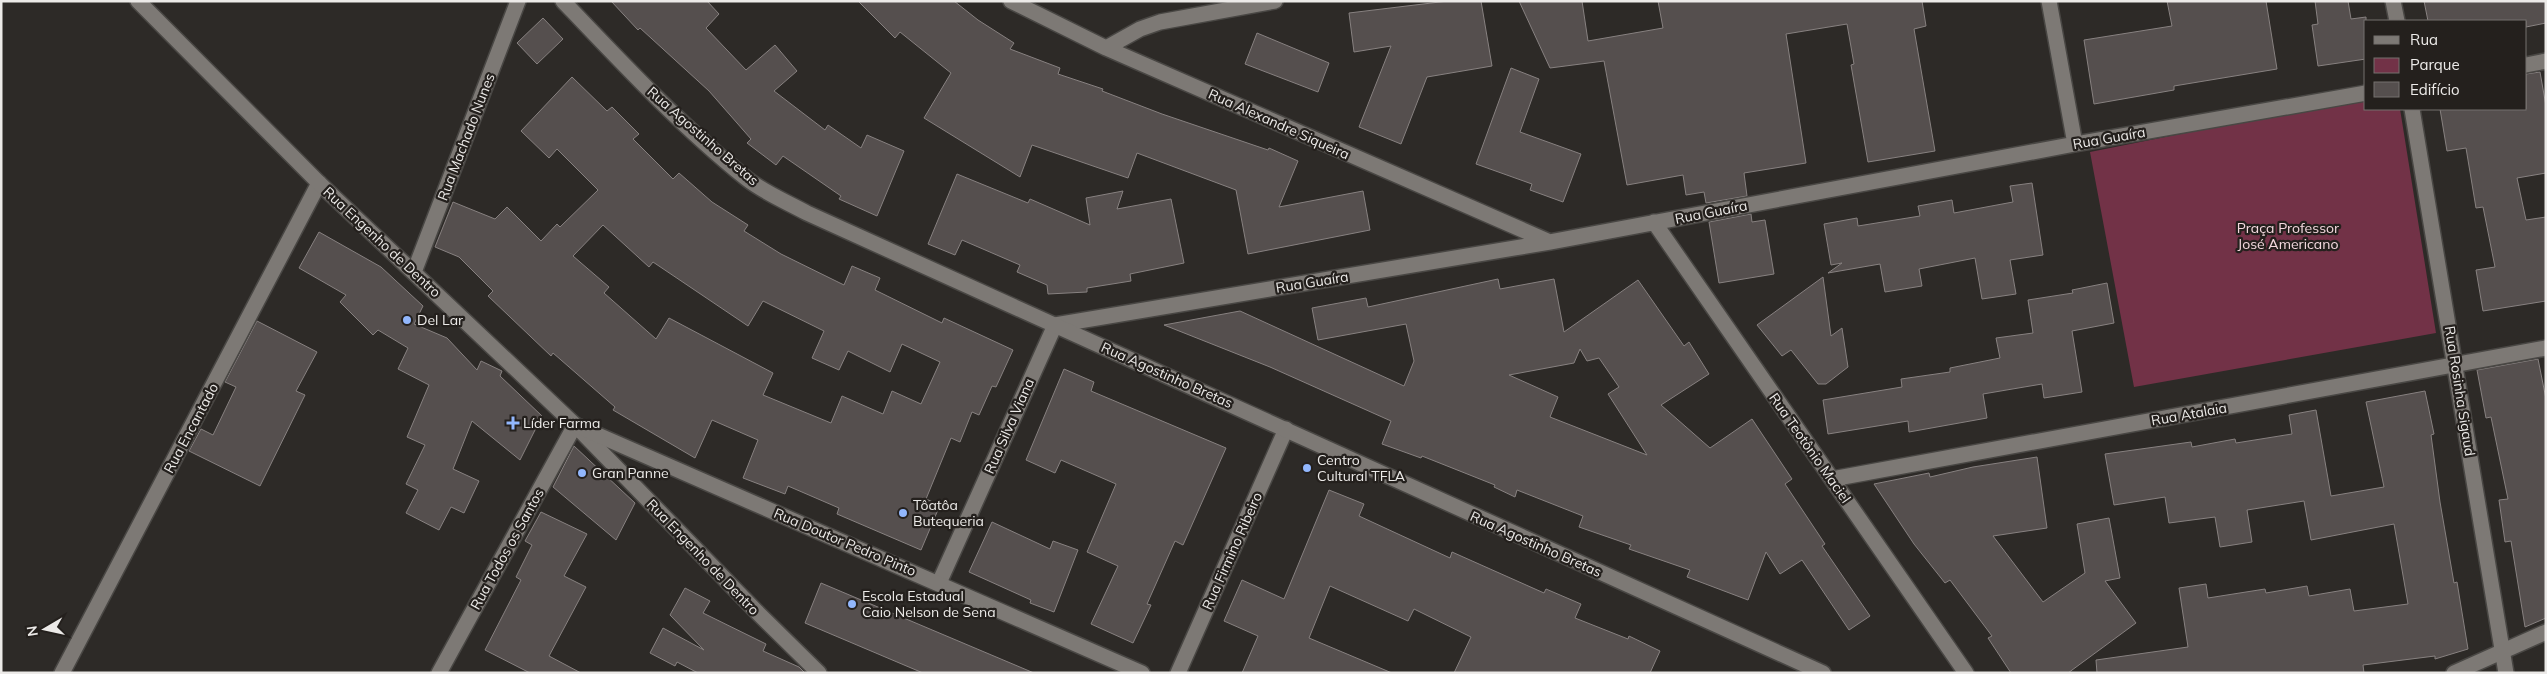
<svg xmlns="http://www.w3.org/2000/svg" width="2547" height="674" font-family="Mulish,sans-serif">
<rect width="100%" height="100%" fill="#2d2a27"/>
<!-- green -->
<path fill="#723247" d="M 2366,97 L 2366,109 L 2400,109 L 2436,333 L 2134,387 L 2090,152 Z"/>
<!-- building -->
<path fill="#554f4e" stroke="#878180" fill-rule="evenodd" d="M 611,1 L 707,1 L 719,14 L 706,28 L 746,70 L 775,45 L 797,71 L 774,91 L 825,130 L 828,125 L 861,148 L 867,135 L 904,151 L 877,216 L 839,199 L 841,196 L 783,156 L 776,165 L 747,143 L 751,139 L 709,91 L 640,28 L 638,30 Z
M 858,1 L 954,1 L 978,20 L 1014,43 L 1010,49 L 1060,68 L 1058,74 L 1103,89 L 1102,91 L 1162,114 L 1268,150 L 1269,148 L 1298,161 L 1279,207 L 1363,191 L 1370,230 L 1248,254 L 1236,190 L 1137,153 L 1128,178 L 1032,145 L 1020,177 L 924,118 L 951,73 L 900,32 L 895,38 Z
M 1448,1 L 1481,1 L 1492,66 L 1427,77 L 1401,144 L 1359,127 L 1391,46 L 1354,52 L 1349,13 Z
M 1519,1 L 1582,1 L 1588,41 L 1663,28 L 1658,1 L 1922,1 L 1926,26 L 1914,29 L 1935,151 L 1868,162 L 1851,65 L 1854,64 L 1847,24 L 1786,34 L 1806,163 L 1744,173 L 1747,196 L 1706,203 L 1704,192 L 1686,195 L 1683,175 L 1627,185 L 1604,61 L 1550,68 Z
M 2167,1 L 2266,1 L 2277,69 L 2174,86 L 2174,90 L 2094,104 L 2084,40 L 2172,26 Z
M 2315,1 L 2348,1 L 2351,19 L 2366,17 L 2366,59 L 2318,66 L 2312,25 L 2318,24 Z
M 2424,1 L 2546,1 L 2546,23 L 2526,27 L 2526,21 L 2428,21 Z
M 543,18 L 563,39 L 537,64 L 517,43 Z
M 1257,33 L 1329,63 L 1318,92 L 1245,64 Z
M 1511,68 L 1539,79 L 1520,132 L 1581,154 L 1563,202 L 1530,190 L 1532,184 L 1476,164 Z
M 2540,72 L 2546,106 L 2546,173 L 2517,178 L 2526,220 L 2546,217 L 2546,301 L 2483,311 L 2476,270 L 2495,267 L 2483,207 L 2476,208 L 2466,148 L 2447,151 L 2440,109 L 2526,109 L 2526,74 Z
M 572,77 L 607,111 L 612,107 L 639,134 L 633,139 L 673,179 L 679,173 L 712,202 L 748,225 L 744,231 L 781,254 L 844,285 L 852,266 L 880,278 L 875,290 L 942,323 L 944,318 L 1013,350 L 996,387 L 992,386 L 979,415 L 972,412 L 960,442 L 951,438 L 926,499 L 940,505 L 921,550 L 837,514 L 839,508 L 788,486 L 785,494 L 743,478 L 758,440 L 712,420 L 695,458 L 613,410 L 615,407 L 553,353 L 551,356 L 488,296 L 493,291 L 459,257 L 435,247 L 453,202 L 495,219 L 507,207 L 541,241 L 557,224 L 560,227 L 598,190 L 557,149 L 549,158 L 521,131 ZM 603,225 L 649,267 L 653,262 L 748,326 L 763,301 L 824,331 L 812,358 L 839,370 L 848,351 L 890,372 L 902,344 L 940,362 L 921,404 L 892,391 L 883,414 L 842,396 L 831,423 L 763,395 L 773,373 L 669,318 L 656,339 L 604,293 L 609,287 L 573,256 Z
M 957,174 L 1028,203 L 1030,199 L 1090,225 L 1086,198 L 1123,191 L 1117,209 L 1171,199 L 1184,263 L 1130,274 L 1131,281 L 1087,288 L 1087,292 L 1048,294 L 1047,285 L 1017,272 L 1020,265 L 962,240 L 955,255 L 928,244 Z
M 2032,183 L 2043,255 L 2010,260 L 2016,294 L 1982,299 L 1975,258 L 1919,269 L 1922,286 L 1885,292 L 1880,264 L 1828,273 L 1842,263 L 1831,265 L 1824,224 L 1857,218 L 1858,226 L 1920,216 L 1918,206 L 1952,200 L 1954,213 L 2013,202 L 2010,186 Z
M 1751,214 L 1752,222 L 1765,220 L 1774,274 L 1719,283 L 1709,222 Z
M 319,232 L 381,267 L 423,306 L 414,324 L 447,338 L 477,370 L 481,361 L 502,371 L 500,376 L 542,416 L 520,460 L 472,421 L 453,469 L 479,481 L 464,513 L 451,507 L 439,530 L 406,513 L 418,490 L 406,484 L 425,445 L 407,437 L 429,385 L 398,369 L 408,348 L 378,330 L 373,335 L 340,302 L 346,295 L 299,268 Z
M 1823,277 L 1831,336 L 1842,328 L 1848,367 L 1826,384 L 1818,384 L 1791,350 L 1782,356 L 1757,325 Z
M 1498,279 L 1500,289 L 1554,279 L 1564,332 L 1638,280 L 1684,346 L 1689,342 L 1709,374 L 1661,405 L 1710,448 L 1752,419 L 1792,479 L 1785,484 L 1825,544 L 1822,546 L 1870,616 L 1849,630 L 1802,560 L 1780,574 L 1766,552 L 1748,600 L 1687,577 L 1690,570 L 1629,549 L 1631,545 L 1579,527 L 1583,516 L 1517,490 L 1515,497 L 1494,487 L 1495,485 L 1422,456 L 1421,458 L 1382,444 L 1391,421 L 1270,367 L 1164,325 L 1240,311 L 1404,386 L 1414,361 L 1406,324 L 1318,340 L 1312,308 L 1366,298 L 1368,307 ZM 1580,349 L 1587,361 L 1599,358 L 1619,387 L 1608,394 L 1647,455 L 1550,417 L 1558,397 L 1509,375 L 1574,363 Z
M 2107,283 L 2114,323 L 2072,331 L 2082,392 L 2044,398 L 2042,384 L 1983,394 L 1987,418 L 1909,432 L 1908,421 L 1828,434 L 1823,400 L 1902,387 L 1901,379 L 1950,372 L 1950,368 L 2000,358 L 1996,338 L 2033,333 L 2028,300 L 2073,293 L 2072,290 Z
M 257,321 L 317,352 L 296,391 L 305,395 L 260,486 L 189,451 L 201,429 L 213,435 L 236,387 L 225,382 Z
M 2538,359 L 2546,399 L 2546,618 L 2525,627 L 2511,541 L 2505,542 L 2499,500 L 2508,499 L 2491,417 L 2486,418 L 2477,370 Z
M 1064,369 L 1094,382 L 1091,391 L 1226,448 L 1183,545 L 1175,541 L 1147,604 L 1151,605 L 1133,643 L 1091,624 L 1118,566 L 1087,552 L 1116,484 L 1061,460 L 1055,473 L 1026,460 Z
M 2425,391 L 2434,434 L 2431,435 L 2440,502 L 2454,583 L 2457,582 L 2468,649 L 2435,659 L 2435,656 L 2363,665 L 2364,673 L 2097,673 L 2096,660 L 2188,647 L 2179,588 L 2206,584 L 2208,598 L 2265,589 L 2266,593 L 2307,586 L 2309,596 L 2350,589 L 2354,611 L 2408,604 L 2394,524 L 2311,540 L 2304,501 L 2247,510 L 2252,542 L 2220,547 L 2215,517 L 2169,523 L 2165,497 L 2114,505 L 2105,454 L 2191,442 L 2192,447 L 2235,439 L 2236,443 L 2292,434 L 2289,415 L 2316,410 L 2331,496 L 2384,487 L 2366,402 Z
M 574,446 L 635,503 L 616,540 L 553,487 Z
M 2037,457 L 2047,528 L 1993,536 L 2043,602 L 2085,573 L 2077,524 L 2109,518 L 2120,578 L 2105,581 L 2136,623 L 2068,673 L 2011,673 L 1988,638 L 1992,636 L 1950,580 L 1945,583 L 1914,544 L 1874,484 L 1929,473 L 1930,477 L 1973,467 Z
M 1329,490 L 1364,504 L 1359,516 L 1450,558 L 1452,552 L 1544,593 L 1546,589 L 1581,604 L 1575,618 L 1628,639 L 1629,636 L 1660,651 L 1650,673 L 1454,673 L 1471,637 L 1414,609 L 1408,621 L 1330,586 L 1309,638 L 1392,673 L 1242,673 L 1258,636 L 1224,621 L 1242,580 L 1284,599 Z
M 541,512 L 587,534 L 564,576 L 586,587 L 549,656 L 581,673 L 530,673 L 485,650 L 521,580 L 516,577 L 532,545 L 525,541 Z
M 992,522 L 1050,549 L 1053,541 L 1078,550 L 1054,612 L 1030,603 L 1031,600 L 969,572 Z
M 821,583 L 1034,673 L 923,673 L 805,623 Z
M 685,588 L 710,601 L 703,613 L 766,644 L 763,651 L 799,667 L 805,673 L 698,673 L 677,662 L 675,666 L 650,653 L 663,628 L 704,650 L 670,615 Z"/>
<g fill="none" stroke-linecap="round" stroke-linejoin="round">
<defs>
<path id="street" d="M 1011,1 L 1106,48 L 1550,242
M 2049,1 L 2075,144
M 1106,48 L 1140,29 L 1160,22 L 1275,1
M 2526,65 L 2546,61
M 1654,222 L 1966,673
M 1832,479 L 2546,348
M 939,583 L 1055,325 L 1550,242 L 2075,144 L 2366,93
M 62,673 L 319,183
M 439,673 L 575,425 L 756,611 L 819,673
M 1178,673 L 1286,429"/>
<path id="secondary" d="M 138,1 L 319,183 L 575,425 L 1142,673
M 563,1 C 622,63 681,126 747,179 C 765,193 787,202 807,213 L 1823,673
M 2393,1 L 2397,21
M 2412,109 L 2506,673
M 414,272 L 518,1
M 2454,673 L 2546,632"/>
</defs>
<!-- street casing -->
<use href="#street" stroke="#494744" stroke-width="18"/>
<!-- secondary casing -->
<use href="#secondary" stroke="#494744" stroke-width="18"/>
<!-- street -->
<use href="#street" stroke="#7d7975" stroke-width="15"/>
<!-- secondary -->
<use href="#secondary" stroke="#7d7975" stroke-width="15"/>
</g>
<!-- markers -->
<g fill="#92b7fd" stroke="#24201d" stroke-width="2">
<circle cx="407" cy="320" r="5"/>
<path d="M510.5 415.5h5v5h5v5h-5v5h-5v-5h-5v-5h5z"/>
<circle cx="1307" cy="468" r="5"/>
<circle cx="582" cy="473" r="5"/>
<circle cx="903" cy="513" r="5"/>
<circle cx="852" cy="604" r="5"/>
</g>
<g text-anchor="middle" stroke-width="4.5" stroke-linejoin="round" paint-order="stroke">
<!-- street labels -->
<g font-size="14" fill="#eceae8" stroke="#24201d">
<text transform="translate(1279 124) rotate(24)" y="5">Rua Alexandre Siqueira</text>
<text transform="translate(703 136) rotate(41)" y="5">Rua Agostinho Bretas</text>
<text transform="translate(466 137) rotate(-69)" y="5">Rua Machado Nunes</text>
<text transform="translate(2109 138) rotate(-10)" y="5">Rua Guaíra</text>
<text transform="translate(1711 212) rotate(-11)" y="5">Rua Guaíra</text>
<text transform="translate(382 242) rotate(43)" y="5">Rua Engenho de Dentro</text>
<text transform="translate(1312 282) rotate(-9)" y="5">Rua Guaíra</text>
<text transform="translate(1167 375) rotate(24)" y="5">Rua Agostinho Bretas</text>
<text transform="translate(2460 391) rotate(81)" y="5">Rua Rosinha Sigaud</text>
<text transform="translate(2189 414) rotate(-10)" y="5">Rua Atalaia</text>
<text transform="translate(1009 426) rotate(-66)" y="5">Rua Silva Viana</text>
<text transform="translate(191 428) rotate(-62)" y="5">Rua Encantado</text>
<text transform="translate(1810 448) rotate(55)" y="5">Rua Teotônio Maciel</text>
<text transform="translate(845 542) rotate(23)" y="5">Rua Doutor Pedro Pinto</text>
<text transform="translate(1536 544) rotate(24)" y="5">Rua Agostinho Bretas</text>
<text transform="translate(507 549) rotate(-61)" y="5">Rua Todos os Santos</text>
<text transform="translate(1232 551) rotate(-66)" y="5">Rua Firmino Ribeiro</text>
<text transform="translate(703 557) rotate(46)" y="5">Rua Engenho de Dentro</text>
</g>
<!-- park labels -->
<g font-size="14" fill="#f4d9df" stroke="#24201d">
<text x="2288" y="233">Praça Professor<tspan x="2288" dy="16">José Americano</tspan></text>
</g>
<!-- poi labels -->
<g font-size="14" fill="#eceae8" stroke="#24201d" text-anchor="start">
<text x="417" y="325">Del Lar</text>
<text x="523" y="428">Líder Farma</text>
<text x="1317" y="465">Centro<tspan x="1317" dy="16">Cultural TFLA</tspan></text>
<text x="592" y="478">Gran Panne</text>
<text x="913" y="510">Tôatôa<tspan x="913" dy="16">Butequeria</tspan></text>
<text x="862" y="601">Escola Estadual<tspan x="862" dy="16">Caio Nelson de Sena</tspan></text>
</g>
</g>
<!-- border -->
<rect width="2547" height="674" fill="none" stroke="#eceae8" stroke-width="5"/>
<!-- legend -->
<rect x="2364" y="20" width="162" height="90" fill="#24201d" stroke="#74716e"/>
<rect x="2374" y="36" width="25" height="8" fill="#7d7975" stroke="#74716e"/>
<text x="2410" y="45" font-size="15" fill="#eceae8">Rua</text>
<rect x="2374" y="58" width="25" height="15" fill="#723247" stroke="#74716e"/>
<text x="2410" y="70" font-size="15" fill="#eceae8">Parque</text>
<rect x="2374" y="82" width="25" height="15" fill="#554f4e" stroke="#74716e"/>
<text x="2410" y="95" font-size="15" fill="#eceae8">Edifício</text>
<!-- north arrow -->
<g transform="translate(45 629) rotate(261)" stroke="#24201d" stroke-width="4" paint-order="stroke">
<path d="M0-4L9 19L0 12L-9 19Z" fill="#eceae8"/>
<text y="-8" font-size="14" font-weight="bold" text-anchor="middle" fill="#eceae8">N</text>
</g>
</svg>
